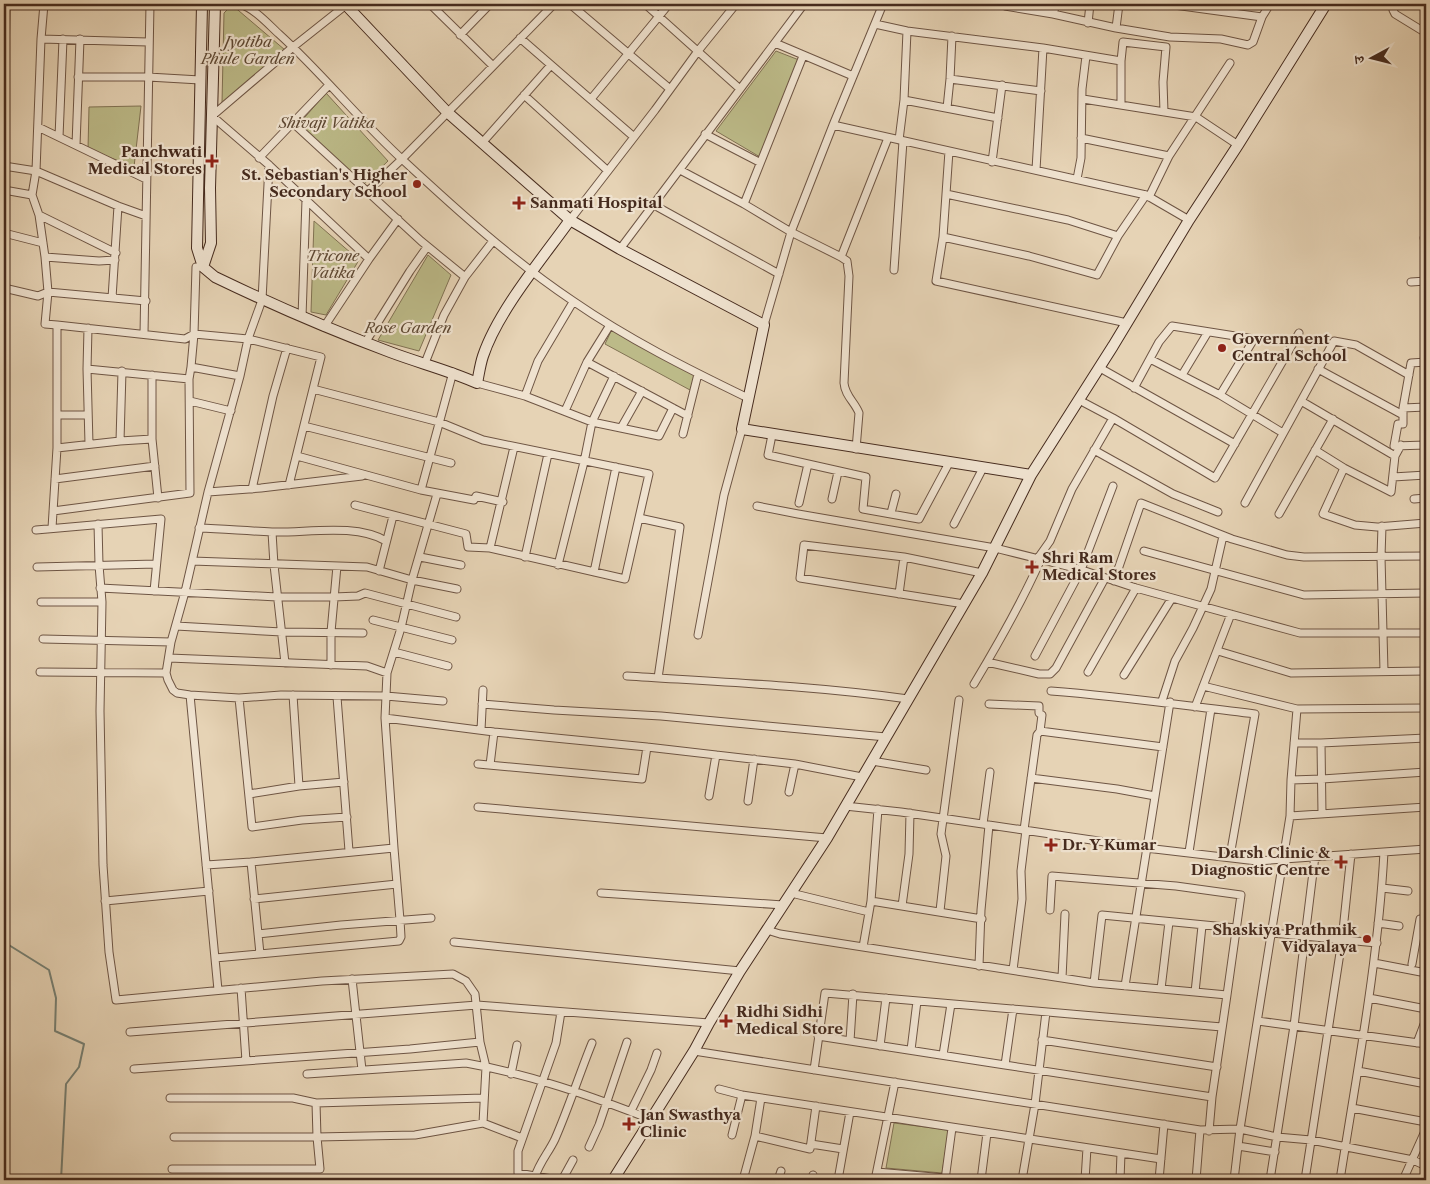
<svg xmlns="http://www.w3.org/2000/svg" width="1430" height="1184" font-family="'Libre Caslon Text','Noto Serif Devanagari',serif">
<rect width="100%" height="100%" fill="#e6d3b5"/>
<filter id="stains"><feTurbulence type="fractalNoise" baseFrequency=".004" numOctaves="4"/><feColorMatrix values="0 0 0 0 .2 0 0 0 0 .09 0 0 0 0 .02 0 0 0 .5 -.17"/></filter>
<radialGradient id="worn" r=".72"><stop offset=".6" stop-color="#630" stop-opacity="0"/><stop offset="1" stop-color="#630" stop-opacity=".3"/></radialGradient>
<!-- green -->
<path fill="#bcba88" stroke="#817253" d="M 232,5 L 285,50 L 222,103 L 224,13 Z
M 776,51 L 799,60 L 760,157 L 716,131 Z
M 326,93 L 388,161 L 364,184 L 299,124 Z
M 141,106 L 134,167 L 88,149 L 89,107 Z
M 314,221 L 359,260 L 326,315 L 311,312 Z
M 428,255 L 451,275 L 419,351 L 378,340 Z
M 613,327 L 695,375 L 690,390 L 605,344 Z
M 894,1123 L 949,1130 L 942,1173 L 886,1168 Z"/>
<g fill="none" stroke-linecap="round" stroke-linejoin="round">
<!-- stream -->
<path stroke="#768074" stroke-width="2" d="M 4,942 L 49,970 L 56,998 L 55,1031 L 84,1044 L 79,1067 L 66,1084 L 61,1180"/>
<defs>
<path id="street" d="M 44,4 L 41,39 L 36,171 L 32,195 L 39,215 L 116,253
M 240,4 C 255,9 268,24 279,34 C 323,74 360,121 404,161 C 458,211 512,260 573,301 C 628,339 688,369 748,398
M 430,4 L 493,66
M 570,4 L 670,89
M 645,4 L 740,89
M 1167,4 L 1262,17 L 1270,4
M 1393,4 L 1393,10 L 1395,14 L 1426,33
M 346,5 L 293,47 L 212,116 L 269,165 L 369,259
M 1005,6 L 1053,14 L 1116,28 L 1170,37 L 1221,39 L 1248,45 L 1253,42 L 1262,17
M 1053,14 L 1056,4
M 1088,23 L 1090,4
M 875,24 L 907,31 L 1043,48 L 1121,61
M 1116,28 L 1119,4
M 460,35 L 490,4
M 520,38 L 634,137
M 41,39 L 148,42
M 775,43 L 853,76
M 78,77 L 148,77 L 200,80
M 950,79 L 1041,91
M 524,95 L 608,171
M 591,99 L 669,4
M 1083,99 L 1196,117 L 1238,145
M 904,100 L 998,118
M 1121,105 L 1121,61 L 1123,42 L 1166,47 L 1163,82 L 1164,112
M 947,108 L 950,79 L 952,36
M 293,123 L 421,241 L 465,277
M 833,125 L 1146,195 L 1189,220
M 38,127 L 146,179
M 4,132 L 6,4
M 705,134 L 759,162
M 59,137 L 63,39
M 1081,138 L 1169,156
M 899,140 L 904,100 L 907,31
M 482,143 L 551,65
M 76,145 L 80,39
M 949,151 L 943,237 L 936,281 L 1127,323
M 259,158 L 329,85
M 992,162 L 1002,85
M 269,165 L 262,300 L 248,339 L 240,376 L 208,492 L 185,592 L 171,642 L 166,673 L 168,680 L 173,690 L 177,693 L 190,695 L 239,698 L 281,695 L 386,696 L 443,701
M 4,166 L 36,171 L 118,206 L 146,216
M 680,170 L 744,204 L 791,232 L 841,257 L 847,261 L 849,276 L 844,383 C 845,396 855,402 859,413 L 856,449
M 1036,170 L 1043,48
M 1077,179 L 1081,158 L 1082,89 L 1086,56
M 4,190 L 32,195
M 368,191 L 402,159 L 554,4
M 946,194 L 1068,220 L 1118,236
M 1149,197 L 1169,156 L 1230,63
M 744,204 L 803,56
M 654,205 L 779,274
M 39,215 L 45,257 L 48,292 L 45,324 L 57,325
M 570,220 L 655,110 L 698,51 L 736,4
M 4,233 L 43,243
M 943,237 L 1029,256 L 1097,275 L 1118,236 L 1146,195
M 1424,238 L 1426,238
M 620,249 L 804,4
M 45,257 L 99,261 L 115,260
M 841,257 L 888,138
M 894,270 L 903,141
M 1411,282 L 1426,281
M 4,288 L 38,296 L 48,292 L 146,301
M 112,298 L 118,206
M 302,317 L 306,200
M 764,325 L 791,232 L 833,125 L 883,4
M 324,327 L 369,259 L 398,219
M 88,328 L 87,369 L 89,444
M 144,334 L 150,4
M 365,343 L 410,271 L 427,247
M 1150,359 L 1220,395 L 1283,433
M 587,362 L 688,416
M 1426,362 L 1411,363 L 1403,408 L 1403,424 L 1398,424 L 1394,446 L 1426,445
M 425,363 L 444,315 L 465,277 L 493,241
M 191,367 L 194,334 L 196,267 L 203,267
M 1100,368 L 1235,444
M 1318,369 L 1403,415
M 152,375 L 152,439 L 158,498
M 1182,375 L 1208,332
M 189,379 L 191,367 L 240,376
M 477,383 L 525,396 L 592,422 L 659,436 L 673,408
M 1134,388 L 1159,342 L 1172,326 L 1254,339 L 1220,395
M 313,389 L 439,422 L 483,440 L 649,474 L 625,579 L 490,548 L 468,547 L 466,534 L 355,505
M 525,396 L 538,361 L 573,302
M 1079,400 L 1113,418 L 1215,478 L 1299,333
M 190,401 L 231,411
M 1301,401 L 1395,456
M 1403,408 L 1426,407
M 565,411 L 587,362 L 610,325
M 57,415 L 88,415
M 304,426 L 451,463
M 621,428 L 642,391
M 683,434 L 698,374
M 772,435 L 768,455 L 866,477 L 863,509 L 919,519 L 949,463
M 120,441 L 122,371
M 57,448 L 120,441 L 152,439
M 1094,450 L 1173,494 L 1218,512
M 1315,450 L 1344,468 L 1391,492 L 1395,456 L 1401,445
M 297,456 L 421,490 L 474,500 L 476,496 L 503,502
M 1344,468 L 1323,514 L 1355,525 L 1377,527 L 1426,523
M 1393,477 L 1426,475
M 55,479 L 155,466
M 252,489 L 273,396 L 287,348
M 421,490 L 453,372
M 208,492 L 261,488 L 362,476
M 832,499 L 838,472
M 1414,499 L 1426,498
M 799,503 L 808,464
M 1245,503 L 1334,341 L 1356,345 L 1409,375
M 757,506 L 798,514 L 995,548 L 1079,569 L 1136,588 L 1300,633 L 1426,633
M 53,511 L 190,493 L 189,379 L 87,369
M 891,513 L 896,494
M 1279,514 L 1333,419
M 639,518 L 680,527 L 658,678
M 98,524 L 99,565 L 102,602 L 100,711 L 103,865 L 109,952 L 116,1000 L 322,981 L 453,974 L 466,981 L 475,994 L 480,1042 L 486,1067 L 483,1123
M 954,524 L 983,468
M 1382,526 L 1381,557 L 1384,671
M 52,528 L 57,448 L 57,325 L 185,339 L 194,334 L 248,339 L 321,357 L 289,485
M 199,528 C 224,529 248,531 272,532 C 307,533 355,523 386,541
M 36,530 L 161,519 L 154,591
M 272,532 L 274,565 L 285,663
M 490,548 L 514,447
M 1144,551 L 1304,595 L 1426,593
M 420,557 L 461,565
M 525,557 L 548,454
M 1038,558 L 1050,541 L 1072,489 L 1113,418
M 192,561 L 367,567 L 412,580 L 457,589
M 558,565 L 584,462 L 592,422 L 614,376
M 37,567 L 156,564
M 379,571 L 393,516
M 594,572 L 616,467
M 1114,581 L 1141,503 L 1232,539 L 1287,555 L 1304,557 L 1426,556
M 100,588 L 277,597 L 334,597 L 358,596 L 365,593 L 456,617
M 899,594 L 904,557
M 41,602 L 102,602
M 964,604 L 800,578 L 804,545 L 904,557 L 982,573
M 373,620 L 452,640
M 176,626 L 282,632 L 363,633
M 698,635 L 724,495 L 742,429
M 43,639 L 171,642
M 1218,651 L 1291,673 L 1426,671
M 394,652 L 448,666
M 1035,656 L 1081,570 L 1113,486
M 169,658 L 367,666 L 387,673
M 987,662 L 1039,674 L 1050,674 L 1056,668 L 1105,578
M 331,665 L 331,632 L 337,566
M 40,672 L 166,673
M 1088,672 L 1136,588
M 1124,675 L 1172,598
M 627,676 C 721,682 815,686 908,699
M 974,684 C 998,644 1022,602 1041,559
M 1203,686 L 1297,709 L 1426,708
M 1051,691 C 1119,696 1187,706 1255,714 L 1230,856
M 190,695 L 218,990
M 293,695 L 299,786
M 337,697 L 349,851
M 239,698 L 252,827 L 302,820 L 347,817
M 1162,701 L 1175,661 L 1193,628 L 1211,589 L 1223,536
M 482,704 L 554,710 L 661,716 L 886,737
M 989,704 L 1039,706 L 1039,713 L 1042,715 L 1040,731 L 1037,735 L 1024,830
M 1195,707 L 1231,614
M 385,718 L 494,732 L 647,747 L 795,764 L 862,777
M 481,730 L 483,690
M 1040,731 L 1163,747
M 1294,743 L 1321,743 L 1426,738
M 1321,743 L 1322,814
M 872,761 L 926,770
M 478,764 L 642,779 L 647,747
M 490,765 L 494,732
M 1031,778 L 1117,789 L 1155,796
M 1291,780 L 1322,779 L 1426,772
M 789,792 L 795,764
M 249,794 L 299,786 L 344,782
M 709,796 L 716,755
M 748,801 L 754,759
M 845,806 L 901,812 L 1146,848 L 1257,861 L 1426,849
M 478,807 L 827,838
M 878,809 L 871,901 L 863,947 L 1094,983 L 1195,992 L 1202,926
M 1290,816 L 1426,807
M 983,824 L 990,772
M 1189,852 L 1211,709
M 251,862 L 260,954
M 206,865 L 251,862 L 394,848
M 1382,888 L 1408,891
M 601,893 L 783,905
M 791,893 L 869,912
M 254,899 L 397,884
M 105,901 L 209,891
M 871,901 L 982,919
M 902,906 L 909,854 L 910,813
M 1050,910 L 1052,876 L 1176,886 L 1241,895 L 1227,995 L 1195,992
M 940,911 L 946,856 L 941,834 L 959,700
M 1378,923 L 1399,926
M 767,930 L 780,934 L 863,947
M 1272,933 L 1377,943
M 258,934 L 341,925 L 431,918
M 454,942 L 740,971
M 215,958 L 399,941 L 401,937 L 400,920 L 394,848 L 385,718 L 387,673 L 401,628 L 412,580 L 437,494
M 1374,963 L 1426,973
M 1412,964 L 1420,919 L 1426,921
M 979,966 L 981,910 L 989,825
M 1013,970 L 1022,899 L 1021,871 L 1026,830
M 1062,978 L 1065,914
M 352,979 L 362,1070
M 1094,983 L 1102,915 L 1236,928
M 1125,986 L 1170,702
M 241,988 L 246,1061
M 1161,989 L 1169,922
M 1369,998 L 1426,1009
M 1258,1021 L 1426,1044
M 130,1032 L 477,1005 L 709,1023
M 818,1036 L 1005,1065 L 1013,1009
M 1042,1040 L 1217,1067
M 850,1041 L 853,994
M 1417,1043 L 1426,1019
M 880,1046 L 886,998
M 911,1050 L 917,1001
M 694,1051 L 1200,1130 L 1240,1129 L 1277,1137 L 1311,1140 L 1413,1160 L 1426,1166
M 943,1055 L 951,1004
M 1005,1065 L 1212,1097
M 134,1069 L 410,1049 L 480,1042
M 814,1070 L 825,993 L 1222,1027
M 1358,1071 L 1426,1084
M 307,1074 L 466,1063 C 529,1074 591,1096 650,1119
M 511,1074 L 517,1045
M 719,1089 L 742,1095 L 1161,1159
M 170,1098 L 293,1098 L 316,1103 L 317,1137 L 174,1137
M 316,1103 L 483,1098
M 1352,1108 L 1426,1122
M 631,1111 L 651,1070 L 657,1053
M 1209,1131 L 1212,1097 L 1227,995
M 732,1135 L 742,1095
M 755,1136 L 810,1149 L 816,1106
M 811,1144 L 843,1149
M 1238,1146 L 1275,1152
M 589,1147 L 599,1125 L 627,1042
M 172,1169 L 320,1169 L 317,1137 L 415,1135 L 483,1123 L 522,1138
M 877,1172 L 945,1178
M 535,1177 C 539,1163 549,1152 555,1139 C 569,1107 579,1075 592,1043
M 557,1180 L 518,1173 L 518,1151 L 556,1043 L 561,1012
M 562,1180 L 573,1160
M 743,1180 L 755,1136 L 761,1098
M 778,1180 L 781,1171
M 812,1180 L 813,1175
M 838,1180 L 850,1112
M 875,1180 L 895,1082
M 945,1180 L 952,1128
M 981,1180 L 987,1133
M 1022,1180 L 1035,1104 L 1046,1012
M 1085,1180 L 1087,1148
M 1120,1180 L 1121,1153
M 1159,1180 L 1164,1124
M 1196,1180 L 1200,1130
M 1234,1180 L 1240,1129 L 1290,816 L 1291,780 L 1297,709
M 1270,1180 L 1294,1026 L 1315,856
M 1305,1180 L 1342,940 L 1351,854
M 1340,1180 C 1357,1071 1378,963 1384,852
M 1403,1180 L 1426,1129"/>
<path id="secondary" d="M 202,4 L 197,248 L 203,267 L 215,277 C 273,305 331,330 390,352 C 419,363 448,370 477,383 C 479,374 480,365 483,356 C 498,311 542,259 570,220
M 345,4 L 447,112 L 570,220 L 620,249 L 764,325 L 742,429 L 1031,475
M 203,267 L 211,243 L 210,188 L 215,4
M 613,1180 L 694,1051 L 709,1023 L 740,971 L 827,838 L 982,573 L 1031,475 L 1113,346 L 1189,220 L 1238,145 L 1326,4"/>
</defs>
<!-- street casing -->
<use href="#street" stroke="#6e5544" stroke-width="9"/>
<!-- secondary casing -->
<use href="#secondary" stroke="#462b1e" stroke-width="12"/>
<!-- street -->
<use href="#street" stroke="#efe2cf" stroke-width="7"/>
<!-- secondary -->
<use href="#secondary" stroke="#efe2cf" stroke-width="10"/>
</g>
<!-- markers -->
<g fill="#8f2418" stroke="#efe2cf" stroke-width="2">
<path d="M209.5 153.5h5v5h5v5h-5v5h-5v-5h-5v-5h5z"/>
<circle cx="417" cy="184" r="5"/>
<path d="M516.5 195.5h5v5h5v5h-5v5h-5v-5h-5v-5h5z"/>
<circle cx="1222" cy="348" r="5"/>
<path d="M1029.5 559.5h5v5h5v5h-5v5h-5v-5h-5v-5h5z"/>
<path d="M1048.5 837.5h5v5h5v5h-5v5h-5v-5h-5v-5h5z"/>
<path d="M1338.5 854.5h5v5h5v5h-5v5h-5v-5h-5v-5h5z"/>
<circle cx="1367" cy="939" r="5"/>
<path d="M723.5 1013.5h5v5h5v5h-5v5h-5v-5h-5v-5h5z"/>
<path d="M626.5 1116.5h5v5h5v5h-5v5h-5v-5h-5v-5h5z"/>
</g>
<g text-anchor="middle" stroke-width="4.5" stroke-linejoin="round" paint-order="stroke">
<!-- park labels -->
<g font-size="15" font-style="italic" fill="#5e4833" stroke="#efe2cf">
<text x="248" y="47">Jyotiba<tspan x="248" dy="17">Phule Garden</tspan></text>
<text x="327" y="128">Shivaji Vatika</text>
<text x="333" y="261">Tricone<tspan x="333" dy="17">Vatika</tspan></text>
<text x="408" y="333">Rose Garden</text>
</g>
<!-- poi labels -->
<g font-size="15" font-weight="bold" fill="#462b1e" stroke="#efe2cf" text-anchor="start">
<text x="202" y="157" text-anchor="end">Panchwati<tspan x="202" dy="17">Medical Stores</tspan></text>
<text x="407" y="180" text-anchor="end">St. Sebastian's Higher<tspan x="407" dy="17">Secondary School</tspan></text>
<text x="530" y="208">Sanmati Hospital</text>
<text x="1232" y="344">Government<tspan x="1232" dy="17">Central School</tspan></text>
<text x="1042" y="563">Shri Ram<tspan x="1042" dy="17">Medical Stores</tspan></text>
<text x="1062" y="850">Dr. Y Kumar</text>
<text x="1330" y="858" text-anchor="end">Darsh Clinic &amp;<tspan x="1330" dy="17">Diagnostic Centre</tspan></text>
<text x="1357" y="935" text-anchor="end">Shaskiya Prathmik<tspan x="1357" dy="17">Vidyalaya</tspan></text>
<text x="736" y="1017">Ridhi Sidhi<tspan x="736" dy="17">Medical Store</tspan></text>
<text x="640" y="1120">Jan Swasthya<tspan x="640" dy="17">Clinic</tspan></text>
</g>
</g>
<!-- margin -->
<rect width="1430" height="1184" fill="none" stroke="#e6d3b5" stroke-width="20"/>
<rect x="5" y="5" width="1420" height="1174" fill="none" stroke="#462b1e" stroke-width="2.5"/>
<rect x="10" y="10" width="1410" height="1164" fill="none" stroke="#462b1e"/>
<!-- north arrow -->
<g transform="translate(1372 58) rotate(263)" stroke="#efe2cf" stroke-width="4" paint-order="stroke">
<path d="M0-4L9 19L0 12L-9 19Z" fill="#462b1e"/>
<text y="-8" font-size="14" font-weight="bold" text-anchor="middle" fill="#462b1e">उ</text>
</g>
<rect width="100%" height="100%" filter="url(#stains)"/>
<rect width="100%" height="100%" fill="url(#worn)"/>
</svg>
